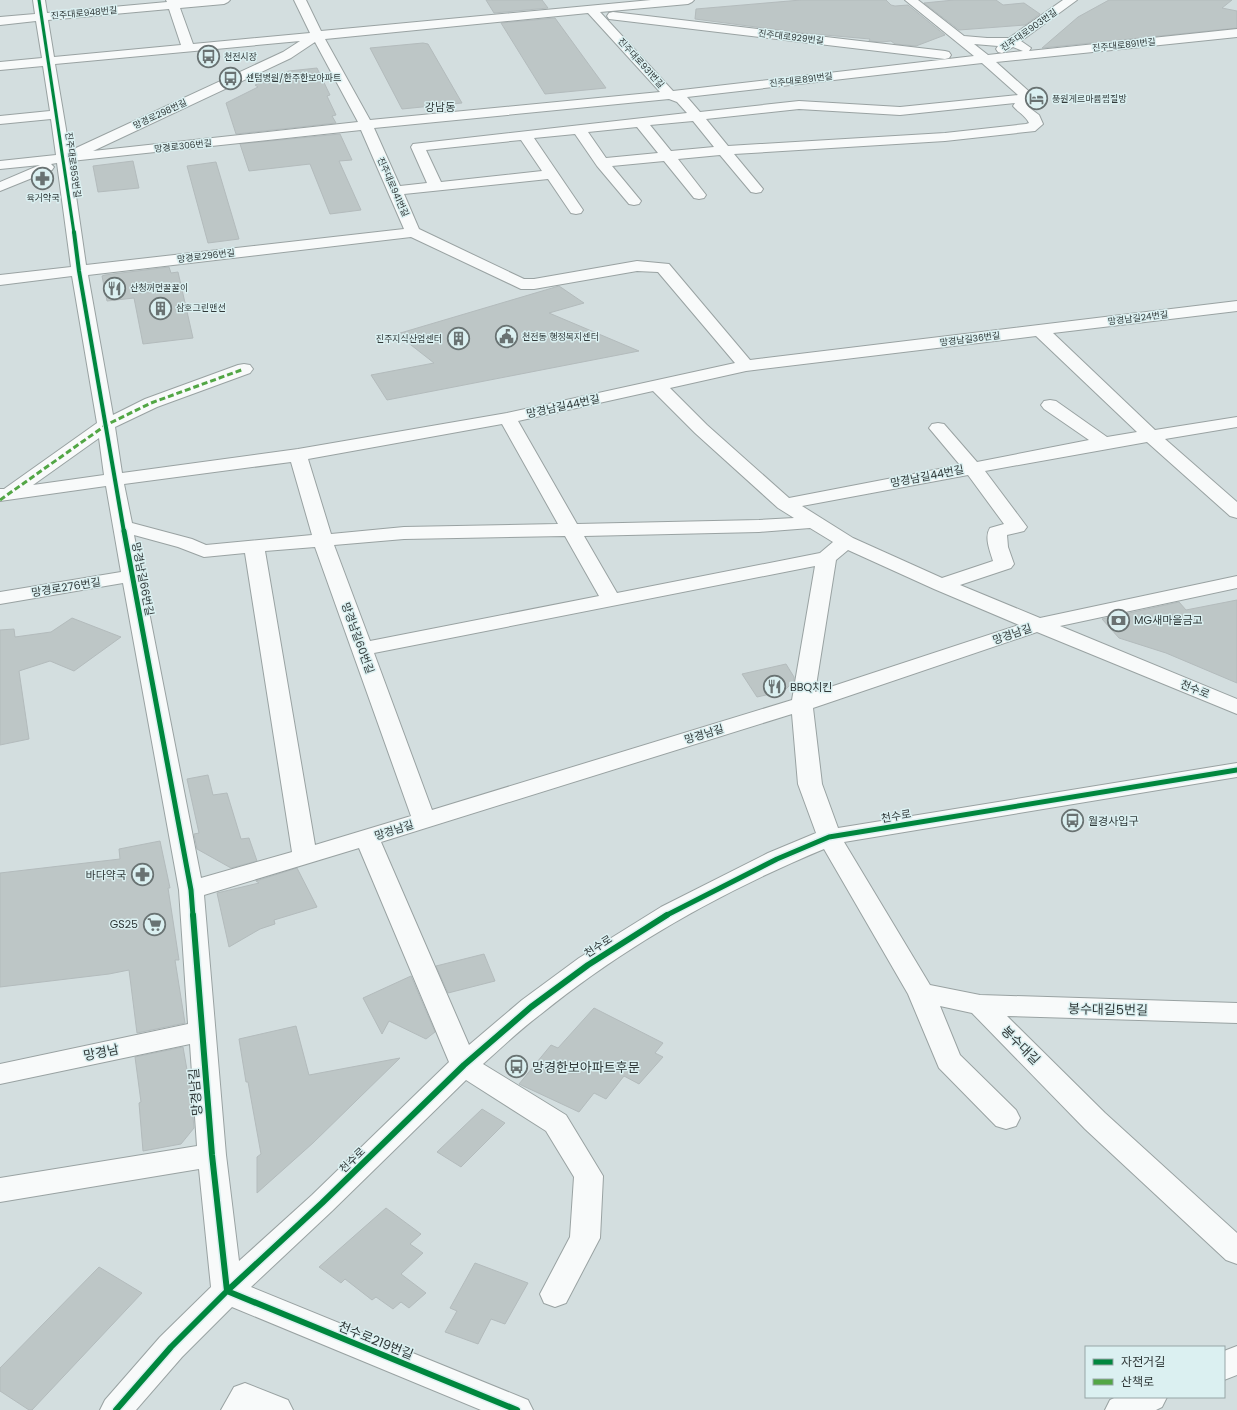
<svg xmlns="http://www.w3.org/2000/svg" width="1237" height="1410" font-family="Poppins,'Noto Sans KR',sans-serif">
<rect width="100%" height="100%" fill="#d3dedf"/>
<!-- building -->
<path fill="#bdc6c6" stroke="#b3bbbc" d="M 486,0 L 542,0 L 548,8 L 494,13 Z
M 801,0 L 886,0 L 891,5 L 895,6 L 908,5 L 945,35 L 916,46 L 895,44 L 891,41 L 882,42 L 869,41 L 870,39 L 802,33 L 695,19 L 696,9 Z
M 954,0 L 996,0 L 1003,5 L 1024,3 L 1040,14 L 1025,25 L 959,30 L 924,3 Z
M 1109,0 L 1232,0 L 1222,8 L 1237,11 L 1237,28 L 1042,48 L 1078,17 Z
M 555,18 L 606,88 L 545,94 L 501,23 Z
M 423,43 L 428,44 L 462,103 L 402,109 L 370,48 Z
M 317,68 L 330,95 L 327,96 L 336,115 L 332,116 L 336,123 L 236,134 L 226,103 L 258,87 L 255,85 L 289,71 Z
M 340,134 L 352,160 L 339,161 L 361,210 L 330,214 L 310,164 L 249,171 L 240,144 Z
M 133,161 L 139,188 L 98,192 L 93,166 Z
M 216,162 L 239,239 L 208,243 L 187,166 Z
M 169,267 L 171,273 L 178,272 L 193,338 L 143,344 L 134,298 L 107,301 L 102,276 L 105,275 Z
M 559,286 L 584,303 L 549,313 L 639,351 L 387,400 L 371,375 L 434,363 L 397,334 Z
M 1237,600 L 1237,683 L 1166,653 L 1119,638 L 1102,619 L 1179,602 L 1186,610 Z
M 72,618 L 121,637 L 74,671 L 50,661 L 19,671 L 29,739 L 0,745 L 0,630 L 14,629 L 15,637 L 51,632 Z
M 786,664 L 794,677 L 794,681 L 784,691 L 757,697 L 742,674 Z
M 208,775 L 213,795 L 227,793 L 241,839 L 249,838 L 257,861 L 231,868 L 197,849 L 194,834 L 199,833 L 187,779 Z
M 160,841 L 170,888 L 168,888 L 179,960 L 175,960 L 185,1023 L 137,1033 L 129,970 L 109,974 L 0,987 L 0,873 L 120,859 L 119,849 Z
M 297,868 L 317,907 L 274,920 L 275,924 L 260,929 L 229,947 L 217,893 L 259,883 L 256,881 Z
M 484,954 L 495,981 L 448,993 L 436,966 Z
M 411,976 L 435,1032 L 426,1039 L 389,1021 L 382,1034 L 363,998 Z
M 594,1008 L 663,1043 L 655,1053 L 663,1057 L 639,1084 L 624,1076 L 606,1099 L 594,1093 L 579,1112 L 519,1084 L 551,1045 L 558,1048 Z
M 296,1026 L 309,1075 L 400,1058 L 313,1143 L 257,1193 L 257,1157 L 261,1154 L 248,1082 L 246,1082 L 239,1039 Z
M 183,1047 L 191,1093 L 194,1128 L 181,1144 L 143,1151 L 139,1103 L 141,1102 L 135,1057 Z
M 482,1109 L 505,1123 L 461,1167 L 437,1152 Z
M 386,1208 L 421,1234 L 410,1244 L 423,1253 L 401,1274 L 426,1293 L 409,1308 L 401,1302 L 393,1309 L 376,1297 L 372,1300 L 345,1279 L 341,1283 L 319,1267 Z
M 475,1263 L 528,1283 L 505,1324 L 491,1319 L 478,1344 L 445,1332 L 457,1311 L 450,1308 Z
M 99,1267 L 142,1293 L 32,1410 L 29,1410 L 0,1391 L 0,1368 Z"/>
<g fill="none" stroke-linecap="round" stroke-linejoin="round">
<defs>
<path id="minor" d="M 33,0 L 45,0 L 47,13 L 167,2 L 166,0 L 230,0 L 228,2 L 224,4 L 180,8 L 193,44 L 310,33 L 294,0 L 306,0 L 321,31 L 651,0 L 694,0 L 692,2 L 688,4 L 600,12 L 673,91 L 974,56 L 905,0 L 918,0 L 964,36 L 987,38 L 1009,38 L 1063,0 L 1077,0 L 1021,41 L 1031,48 L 1029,51 L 1237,29 L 1237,37 L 996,62 L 1043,104 L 1041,107 L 1031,109 L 1039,115 L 1043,124 L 1035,131 L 945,141 L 734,154 L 763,189 L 761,192 L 756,193 L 751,192 L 720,155 L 678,159 L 706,195 L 704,198 L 699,199 L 694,198 L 664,161 L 612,166 L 641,201 L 639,204 L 634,205 L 629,204 L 597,166 L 575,134 L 534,138 L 583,210 L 581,213 L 576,214 L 571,213 L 548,179 L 404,194 L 419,229 L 524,279 L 534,279 L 637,261 L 669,264 L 750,360 L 1237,301 L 1237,311 L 1053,333 L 1155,430 L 1237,417 L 1237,427 L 1165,439 L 1237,502 L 1237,518 L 1230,516 L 1147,442 L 985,471 L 1027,527 L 1024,531 L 1007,535 L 1008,547 L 1014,564 L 1011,568 L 960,585 L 1040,618 L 1237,576 L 1237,588 L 1060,626 L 1237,699 L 1237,714 L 1037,632 L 813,708 L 822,784 L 838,828 L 1237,763 L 1237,777 L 844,842 L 930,985 L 980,995 L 1237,1003 L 1237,1023 L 1007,1016 L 1105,1113 L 1237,1233 L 1237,1264 L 1226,1260 L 1085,1129 L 972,1013 L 940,1006 L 960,1055 L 1016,1110 L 1020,1118 L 1016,1126 L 1006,1129 L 996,1126 L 939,1068 L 908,994 L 824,849 C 723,891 626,945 541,1014 C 521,1029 502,1047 483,1064 L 566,1115 L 603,1176 L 600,1238 L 566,1303 L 555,1307 L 544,1303 L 540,1294 L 570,1237 L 574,1177 L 546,1131 L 466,1080 L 332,1211 L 251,1287 L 528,1400 L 533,1410 L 481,1410 L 232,1307 L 182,1357 L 136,1410 L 100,1410 L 105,1400 L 160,1337 L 211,1287 L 199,1169 L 0,1202 L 0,1178 L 197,1146 L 190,1044 L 0,1084 L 0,1064 L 188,1024 L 179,890 L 123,583 L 0,604 L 0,592 L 121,572 L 106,486 L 0,501 L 0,489 L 4,489 L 97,423 L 72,276 L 0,285 L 0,275 L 71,267 L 57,163 L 51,164 L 54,167 L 52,170 L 0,191 L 0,182 L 40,165 L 0,169 L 0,161 L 56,155 L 51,119 L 0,124 L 0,116 L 50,111 L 43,66 L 0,70 L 0,62 L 42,58 L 36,21 L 0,25 L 0,17 L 35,14 ZM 169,9 L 181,45 L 54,57 L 48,20 ZM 588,13 L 660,92 L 370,120 L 325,39 ZM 300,41 L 283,52 L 76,148 L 74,151 L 75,153 L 70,153 L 55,64 ZM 315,42 L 358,122 L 93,151 L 291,58 ZM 974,44 L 998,46 L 996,49 L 998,52 L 1002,53 L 1013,47 L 1023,51 L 988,55 ZM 982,63 L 1018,95 L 900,107 L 799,101 L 700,112 L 687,97 ZM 669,99 L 677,102 L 687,113 L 413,144 L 411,147 L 427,183 L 400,186 L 374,128 ZM 1015,103 L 1013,106 C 1018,112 1026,116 1029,123 L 1026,124 L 945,133 L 728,146 L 706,119 L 799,109 L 900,115 ZM 693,121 L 714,147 L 671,151 L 650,125 ZM 637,127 L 658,153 L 606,158 L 588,132 ZM 361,130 L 404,229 L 86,265 L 71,161 ZM 521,140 L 542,171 L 441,182 L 426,150 ZM 411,237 L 521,289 L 534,289 L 637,271 L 658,272 L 735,363 L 507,413 L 298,449 L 122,473 L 115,427 L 157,407 L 250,373 L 253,369 L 250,365 L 244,364 L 238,365 L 145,399 L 113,415 L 88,275 ZM 1036,336 L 1137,432 L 1107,437 L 1056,401 L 1050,400 L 1044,401 L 1041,405 L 1044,409 L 1089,440 L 977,462 L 944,424 L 938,423 L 932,424 L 929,428 L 960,465 L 789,498 L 707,425 L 670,388 L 746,371 ZM 653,391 L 695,433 L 778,508 L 794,518 L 759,520 L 577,524 L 518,421 ZM 502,424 L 558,524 L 404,527 L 331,534 L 308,459 ZM 99,438 L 104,475 L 33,485 ZM 291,462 L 312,535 L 206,545 L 192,539 L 132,523 L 124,484 ZM 968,475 L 1004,524 L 990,528 C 984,537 990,551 993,561 L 942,578 L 853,538 L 802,506 ZM 810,528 L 833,542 L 820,553 L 617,593 L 584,536 L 759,532 ZM 134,535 L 178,547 L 204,557 L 245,553 L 292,852 L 201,878 ZM 565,536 L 599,596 L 370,641 L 334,545 L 404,539 ZM 315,547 L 411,816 L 315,845 L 265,551 ZM 848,550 L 934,589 L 1019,625 L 815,692 L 836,560 ZM 815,566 L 792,700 L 432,810 L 374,653 ZM 792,714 L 798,784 L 816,833 L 768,853 L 661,907 L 579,958 L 522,1000 L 469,1045 L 381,842 ZM 359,848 L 449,1062 L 312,1195 L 239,1261 L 226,1155 L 204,895 Z
M 613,12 L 945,51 L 949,52 L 951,55 L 949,58 L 945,59 L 609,19 L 607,16 L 609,13 Z
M 1237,1346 L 1237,1375 L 1224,1380 L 1224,1351 Z
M 245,1383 L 288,1400 L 293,1410 L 221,1410 L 234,1387 Z
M 1116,1397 L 1167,1397 L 1162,1407 L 1156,1410 L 1105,1410 L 1110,1400 Z"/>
</defs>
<!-- minor casing -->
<use href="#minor" stroke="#99a2a2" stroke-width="2"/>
<!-- minor -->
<use href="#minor" fill="#f8fafa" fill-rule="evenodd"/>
<!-- quiet -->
<path stroke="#52a645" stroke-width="3" stroke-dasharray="6 3" stroke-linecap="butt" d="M 0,500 L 106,425 L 151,403 L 244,369"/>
<defs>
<path id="cycleway-far3" d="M 39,0 L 74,233"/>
<path id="cycleway-far2" d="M 74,232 L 79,271 L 124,532"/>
<path id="cycleway-far1" d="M 124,531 L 191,890 L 193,916
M 665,916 L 777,859 L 829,837 L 1237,770"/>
<path id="cycleway" d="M 193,915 L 212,1155 L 227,1291 L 517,1410
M 116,1410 L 171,1347 L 227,1291 L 322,1203 L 464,1065 L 531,1007 L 588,965 L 667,915"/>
</defs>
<!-- cycleway-far3 casing -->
<use href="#cycleway-far3" stroke="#dbf0f1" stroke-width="4.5"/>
<!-- cycleway-far2 casing -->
<use href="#cycleway-far2" stroke="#dbf0f1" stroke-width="6"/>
<!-- cycleway-far1 casing -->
<use href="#cycleway-far1" stroke="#dbf0f1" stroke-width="8"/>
<!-- cycleway casing -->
<use href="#cycleway" stroke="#dbf0f1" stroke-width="9"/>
<!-- cycleway-far3 -->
<use href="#cycleway-far3" stroke="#00873e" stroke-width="3"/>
<!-- cycleway-far2 -->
<use href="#cycleway-far2" stroke="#00873e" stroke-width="4"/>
<!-- cycleway-far1 -->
<use href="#cycleway-far1" stroke="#00873e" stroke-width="5"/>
<!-- cycleway -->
<use href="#cycleway" stroke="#00873e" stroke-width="6"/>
</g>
<!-- icons -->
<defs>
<symbol id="bus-ring" viewBox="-11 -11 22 22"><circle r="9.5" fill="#dbf0f1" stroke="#697272" stroke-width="1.5"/><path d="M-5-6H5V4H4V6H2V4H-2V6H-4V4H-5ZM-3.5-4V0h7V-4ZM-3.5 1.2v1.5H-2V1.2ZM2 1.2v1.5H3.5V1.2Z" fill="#697272"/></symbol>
<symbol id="hotel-ring" viewBox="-11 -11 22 22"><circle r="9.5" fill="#dbf0f1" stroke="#697272" stroke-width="1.5"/><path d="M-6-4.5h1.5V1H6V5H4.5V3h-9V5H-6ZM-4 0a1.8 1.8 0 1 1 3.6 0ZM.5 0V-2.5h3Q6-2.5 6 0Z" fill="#697272"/></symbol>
<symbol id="pharmacy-ring" viewBox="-11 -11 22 22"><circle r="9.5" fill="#dbf0f1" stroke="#697272" stroke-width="1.5"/><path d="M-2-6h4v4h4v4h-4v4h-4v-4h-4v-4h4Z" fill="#697272"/></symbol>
<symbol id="restaurant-ring" viewBox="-11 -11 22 22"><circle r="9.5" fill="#dbf0f1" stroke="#697272" stroke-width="1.5"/><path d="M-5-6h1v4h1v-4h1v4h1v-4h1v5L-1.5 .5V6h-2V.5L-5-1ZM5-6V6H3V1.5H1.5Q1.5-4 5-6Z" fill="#697272"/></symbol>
<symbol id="building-ring" viewBox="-11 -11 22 22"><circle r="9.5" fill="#dbf0f1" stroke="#697272" stroke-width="1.5"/><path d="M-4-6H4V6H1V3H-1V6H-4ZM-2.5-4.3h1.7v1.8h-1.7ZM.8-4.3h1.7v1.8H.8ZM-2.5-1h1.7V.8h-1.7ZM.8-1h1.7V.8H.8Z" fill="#697272"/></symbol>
<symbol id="civic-ring" viewBox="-11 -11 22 22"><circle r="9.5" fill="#dbf0f1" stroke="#697272" stroke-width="1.5"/><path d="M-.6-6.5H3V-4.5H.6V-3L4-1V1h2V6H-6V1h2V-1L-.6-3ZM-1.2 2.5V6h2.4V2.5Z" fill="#697272"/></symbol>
<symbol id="bank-ring" viewBox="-11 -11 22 22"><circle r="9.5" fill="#dbf0f1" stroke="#697272" stroke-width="1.5"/><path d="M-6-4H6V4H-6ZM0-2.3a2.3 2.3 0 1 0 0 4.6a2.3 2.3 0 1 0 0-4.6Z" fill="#697272"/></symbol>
<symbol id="supermarket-ring" viewBox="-11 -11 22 22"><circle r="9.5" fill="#dbf0f1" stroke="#697272" stroke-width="1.5"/><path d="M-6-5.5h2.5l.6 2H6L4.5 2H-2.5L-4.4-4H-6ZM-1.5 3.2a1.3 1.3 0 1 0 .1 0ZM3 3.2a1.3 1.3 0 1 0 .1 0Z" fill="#697272"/></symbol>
</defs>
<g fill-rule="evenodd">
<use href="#bus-ring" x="196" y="44" width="25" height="25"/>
<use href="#bus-ring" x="218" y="66" width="25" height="25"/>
<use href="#hotel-ring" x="1024" y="86" width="25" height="25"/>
<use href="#pharmacy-ring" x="30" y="166" width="25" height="25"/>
<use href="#restaurant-ring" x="102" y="276" width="25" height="25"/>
<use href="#building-ring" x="148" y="296" width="25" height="25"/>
<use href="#civic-ring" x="494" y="324" width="25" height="25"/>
<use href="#building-ring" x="446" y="326" width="25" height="25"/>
<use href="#bank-ring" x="1106" y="608" width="25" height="25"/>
<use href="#restaurant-ring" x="762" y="674" width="25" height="25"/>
<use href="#bus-ring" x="1060" y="808" width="25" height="25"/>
<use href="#pharmacy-ring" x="130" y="862" width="25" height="25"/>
<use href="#supermarket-ring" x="142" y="912" width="25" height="25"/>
<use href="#bus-ring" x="504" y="1054" width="25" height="25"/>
</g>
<g text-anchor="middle" stroke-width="3" stroke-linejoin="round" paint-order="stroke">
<!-- far-street labels -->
<g font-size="9" fill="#303838" stroke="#dbf0f1">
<text transform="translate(84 13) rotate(-5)" y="3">진주대로948번길</text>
<text transform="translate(1029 30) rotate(-35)" y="3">진주대로903번길</text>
<text transform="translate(791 37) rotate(7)" y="3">진주대로929번길</text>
<text transform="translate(1124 45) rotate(-6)" y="3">진주대로891번길</text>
<text transform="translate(641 63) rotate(48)" y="3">진주대로931번길</text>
<text transform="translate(801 80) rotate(-7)" y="3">진주대로891번길</text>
<text transform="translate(160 114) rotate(-25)" y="3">망경로298번길</text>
<text transform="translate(183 146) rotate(-6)" y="3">망경로306번길</text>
<text transform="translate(73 165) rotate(82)" y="3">진주대로953번길</text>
<text transform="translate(393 187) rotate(66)" y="3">진주대로941번길</text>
<text transform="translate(206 256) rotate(-7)" y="3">망경로296번길</text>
<text transform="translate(1138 318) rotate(-7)" y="3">망경남길24번길</text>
<text transform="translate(970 339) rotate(-7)" y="3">망경남길36번길</text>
</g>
<!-- far-poi labels -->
<g font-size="9" fill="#303838" stroke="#dbf0f1" text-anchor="start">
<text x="224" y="60">천전시장</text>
<text x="246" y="81">센텀병원/한주한보아파트</text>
<text x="1052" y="102">풍원게르마륨찜질방</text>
<text x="43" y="201" text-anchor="middle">육거약국</text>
<text x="130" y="291">산청꺼먼꿀꿀이</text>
<text x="176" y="311">삼호그린맨션</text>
<text x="522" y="340">천전동 행정복지센터</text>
<text x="442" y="342" text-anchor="end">진주지식산업센터</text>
</g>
<!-- far-quarter labels -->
<g font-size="11" fill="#303838" stroke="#dbf0f1">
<text x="440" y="111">강남동</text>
</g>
<!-- street labels -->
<g font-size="11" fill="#303838" stroke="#dbf0f1">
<text transform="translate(563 406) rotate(-12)" y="4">망경남길44번길</text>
<text transform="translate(927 476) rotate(-11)" y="4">망경남길44번길</text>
<text transform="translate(143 579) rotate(79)" y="4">망경남길66번길</text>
<text transform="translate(66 587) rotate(-9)" y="4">망경로276번길</text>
<text transform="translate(1012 634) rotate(-19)" y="4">망경남길</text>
<text transform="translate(358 638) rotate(70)" y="4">망경남길60번길</text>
<text transform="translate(1195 689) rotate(22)" y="4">천수로</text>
<text transform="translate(704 734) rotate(-17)" y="4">망경남길</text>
<text transform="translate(896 816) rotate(-10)" y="4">천수로</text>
<text transform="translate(394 830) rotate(-18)" y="4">망경남길</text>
<text transform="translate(598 946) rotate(-33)" y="4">천수로</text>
<text transform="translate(352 1160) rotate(-44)" y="4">천수로</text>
</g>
<!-- poi labels -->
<g font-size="11" fill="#303838" stroke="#dbf0f1" text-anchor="start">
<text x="1134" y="624">MG새마을금고</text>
<text x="790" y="691">BBQ치킨</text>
<text x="1088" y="825">월경사입구</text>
<text x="126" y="879" text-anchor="end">바다약국</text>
<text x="138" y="928" text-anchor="end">GS25</text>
</g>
<!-- near-street labels -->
<g font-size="13" fill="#303838" stroke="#dbf0f1">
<text transform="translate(1108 1009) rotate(1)" y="5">봉수대길5번길</text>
<text transform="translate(1021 1045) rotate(45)" y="5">봉수대길</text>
<text transform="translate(101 1052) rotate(-12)" y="5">망경남</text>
<text transform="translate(195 1092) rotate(-95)" y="5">망경남길</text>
<text transform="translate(376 1340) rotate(22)" y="5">천수로219번길</text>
</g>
<!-- near-poi labels -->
<g font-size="13" fill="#303838" stroke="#dbf0f1" text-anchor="start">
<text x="532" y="1072">망경한보아파트후문</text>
</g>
</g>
<!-- legend -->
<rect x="1085" y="1346" width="140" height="52" fill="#dbf0f1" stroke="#97a6a7"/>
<rect x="1093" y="1359" width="20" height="6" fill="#00873e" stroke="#97a6a7"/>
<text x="1121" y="1366" font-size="12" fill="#303838">자전거길</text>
<rect x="1093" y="1379" width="20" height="6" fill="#52a645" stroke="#97a6a7"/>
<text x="1121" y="1386" font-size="12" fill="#303838">산책로</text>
</svg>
